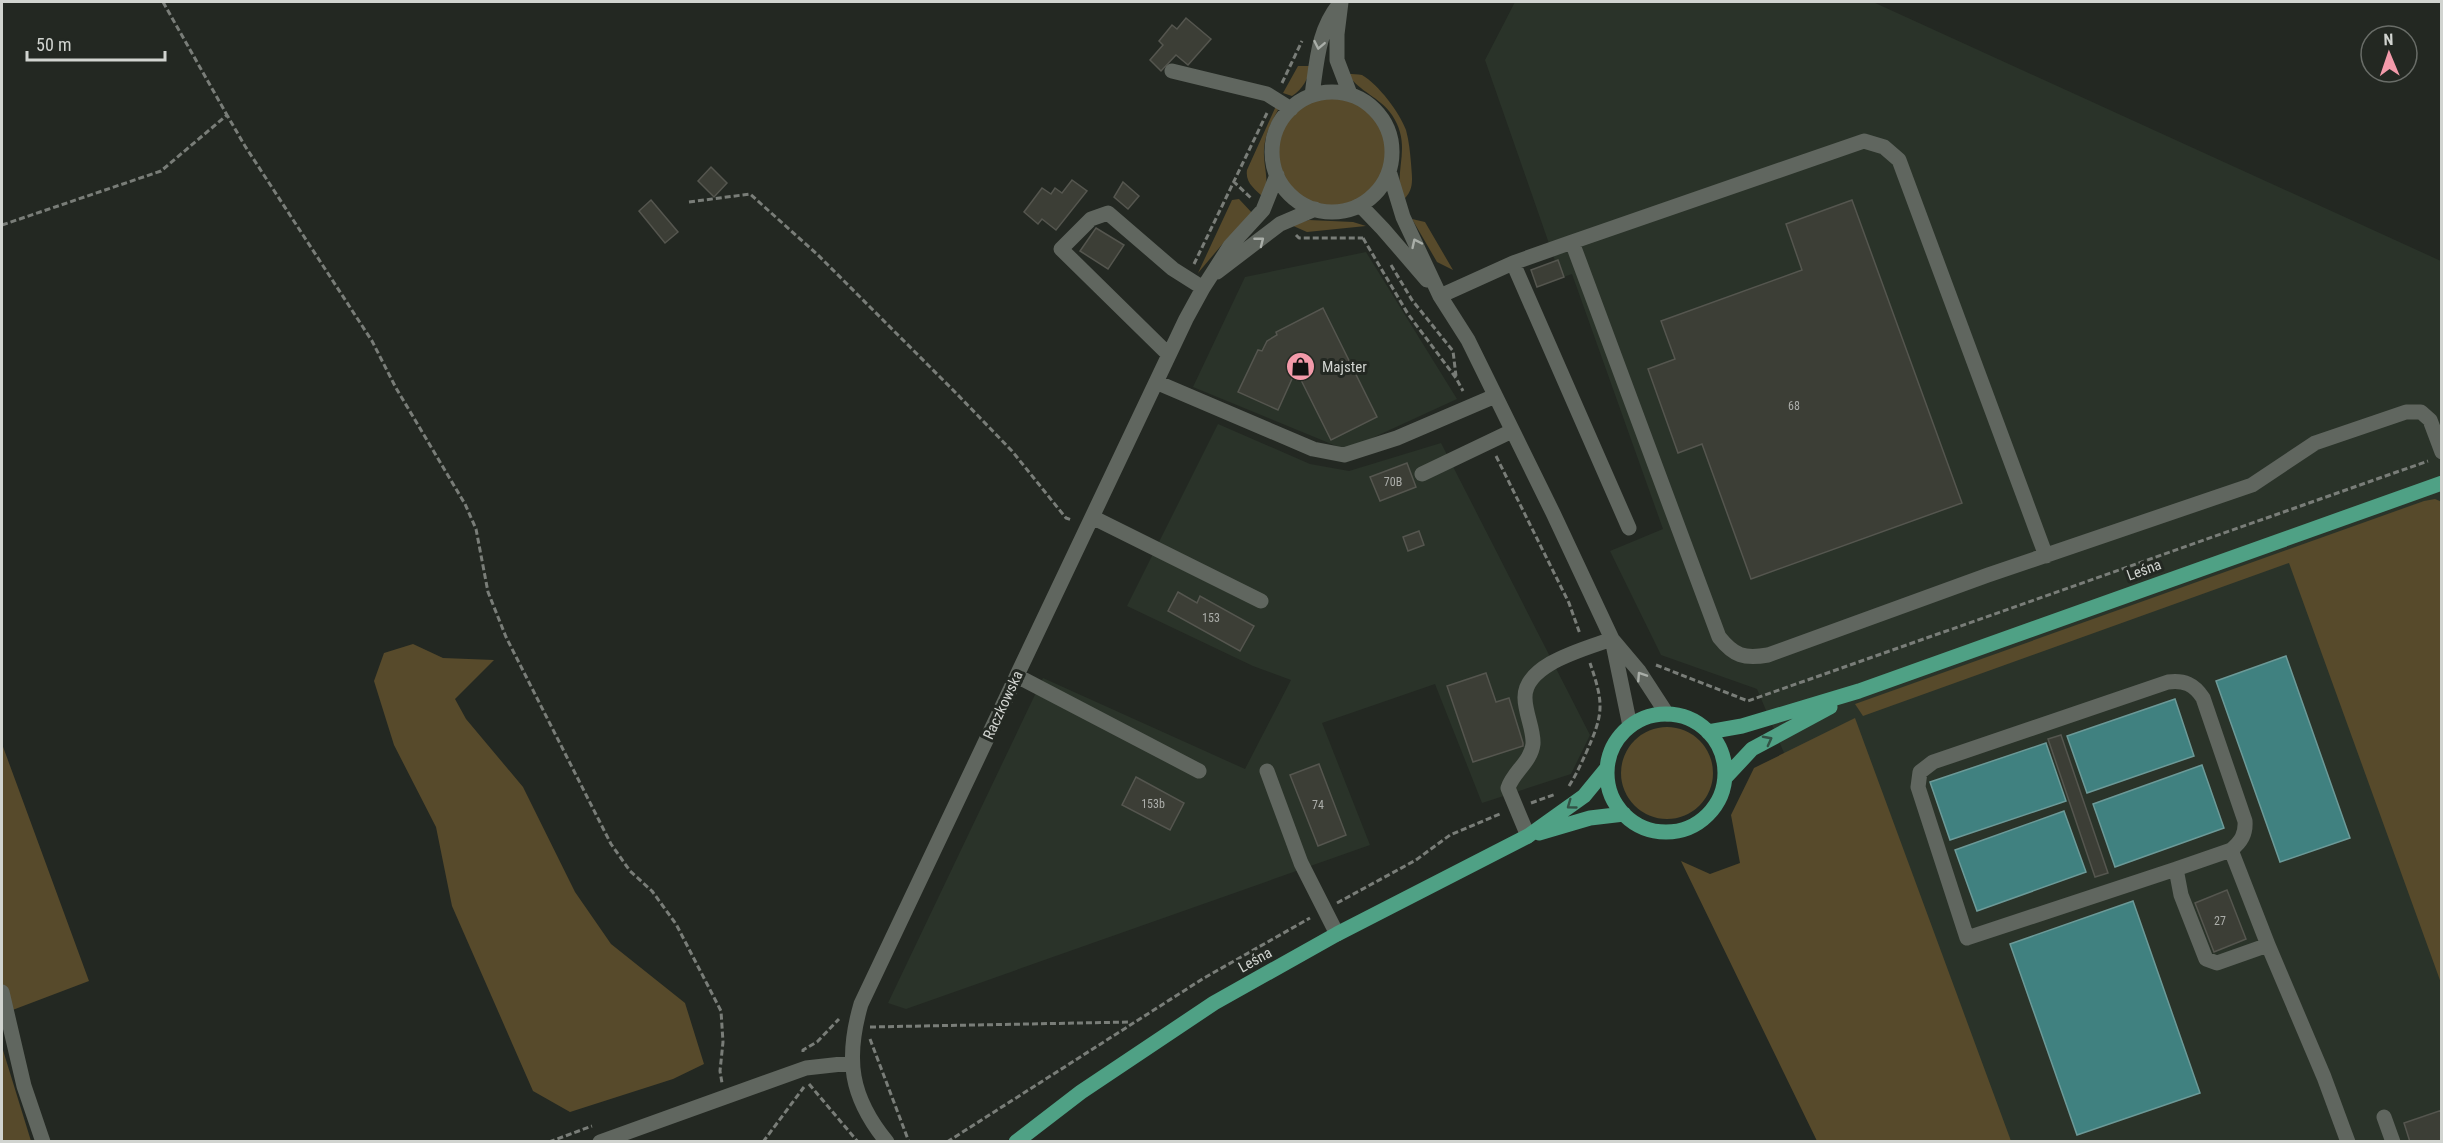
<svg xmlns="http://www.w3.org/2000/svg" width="2443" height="1143" font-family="'Roboto Condensed',sans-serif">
<rect width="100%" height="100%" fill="#232822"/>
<!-- built -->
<path fill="#2a3329" d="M 1515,2 L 1873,2 L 2441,261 L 2441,1141 L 1948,1141 L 1757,689 L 1661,655 L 1610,551 L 1663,529 L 1572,274 L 1561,278 L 1485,60 Z
M 1366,252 L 1457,399 L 1346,450 L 1193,387 L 1245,277 Z
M 1218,424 L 1310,464 L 1349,471 L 1441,443 L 1590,735 L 1571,774 L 1482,803 L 1435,684 L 1322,723 L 1370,845 L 906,1009 L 888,1003 L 1043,678 L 1245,769 L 1291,680 L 1253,666 L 1127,606 Z"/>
<!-- green -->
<path fill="#574a2b" d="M 1298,66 L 1311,66 C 1308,79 1303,89 1292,96 L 1283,93 Z
M 1348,74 C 1352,74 1358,74 1362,75 C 1378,84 1400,113 1406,130 C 1409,141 1410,152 1411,163 C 1412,179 1415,190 1402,201 C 1393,169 1413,147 1392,115 C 1380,97 1359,92 1348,74 Z
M1272 152a60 60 0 1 1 120 0a60 60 0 1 1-120 0Z
M 1276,106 L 1278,110 C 1270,124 1263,139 1264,156 C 1265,173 1269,180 1264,198 C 1255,189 1245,183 1247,170 Z
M 1239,199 L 1253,214 L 1225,241 L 1198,273 L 1232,200 Z
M 1412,219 L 1425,222 L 1453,270 L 1437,262 Z
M 1309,220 L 1353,222 L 1366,226 L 1307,232 L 1291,225 Z
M 2435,499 L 2442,502 L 2441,983 L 2289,563 L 1863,716 L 1855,704 L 2424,501 Z
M 413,644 L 443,658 L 494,660 L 455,699 L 466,719 L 523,787 L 575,892 L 611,944 L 685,1003 L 704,1064 L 673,1079 L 570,1112 L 533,1091 L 452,906 L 436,827 L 394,745 L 374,681 L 384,653 Z
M 1855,718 L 2011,1141 L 1817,1141 L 1681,861 L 1710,874 L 1740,863 L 1731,815 L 1754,768 Z
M1621 773a46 46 0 1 1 92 0a46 46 0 1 1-92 0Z
M 2,744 L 89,981 L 2,1014 Z
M 2,1047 L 31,1141 L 2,1141 Z"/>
<!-- water -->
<path fill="#408180" stroke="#6c9a98" stroke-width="1.5" d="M 2286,656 L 2350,838 L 2280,862 L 2216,681 Z
M 2175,699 L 2194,756 L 2087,793 L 2067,736 Z
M 2046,743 L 2066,801 L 1950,840 L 1930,782 Z
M 2202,765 L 2224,828 L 2115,867 L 2093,804 Z
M 2064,811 L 2086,872 L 1977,911 L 1955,850 Z
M 2133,901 L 2200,1093 L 2077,1135 L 2010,944 Z"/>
<!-- building -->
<path fill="#3c3e36" stroke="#55564f" stroke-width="1.5" d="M 1186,18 L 1211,39 L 1188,65 L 1176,55 L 1161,71 L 1150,60 L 1163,45 L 1159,41 L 1172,25 L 1177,29 Z
M 711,167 L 727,183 L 714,197 L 698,181 Z
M 1072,180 L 1087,191 L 1056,230 L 1042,219 L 1038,224 L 1024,212 L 1042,188 L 1051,194 L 1055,188 L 1062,193 Z
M 1123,182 L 1139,196 L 1128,209 L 1114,197 Z
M 651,200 L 678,232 L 665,243 L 639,211 Z
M 1852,200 L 1962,503 L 1751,579 L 1702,444 L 1678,453 L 1648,369 L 1675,359 L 1661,321 L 1802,270 L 1786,224 Z
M 1096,228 L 1124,245 L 1108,269 L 1080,251 Z
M 1558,260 L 1564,277 L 1537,287 L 1531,270 Z
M 1323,308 L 1377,417 L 1331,440 L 1296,370 L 1278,410 L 1238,392 L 1258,350 L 1262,351 L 1267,341 L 1277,335 L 1276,332 Z
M 1407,463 L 1416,487 L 1380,501 L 1370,477 Z
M 1419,531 L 1424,545 L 1408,551 L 1403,537 Z
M 1178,592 L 1197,603 L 1200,596 L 1254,626 L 1240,651 L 1168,611 Z
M 1486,673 L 1496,702 L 1509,698 L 1523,743 L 1523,746 L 1473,762 L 1447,686 Z
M 2061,735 L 2108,873 L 2095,877 L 2048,739 Z
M 1319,764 L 1346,835 L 1318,846 L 1290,775 Z
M 1136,777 L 1184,803 L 1170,830 L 1122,805 Z
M 2227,890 L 2246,939 L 2214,952 L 2195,903 Z
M 2442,1110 L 2442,1142 L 2410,1142 L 2404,1123 Z"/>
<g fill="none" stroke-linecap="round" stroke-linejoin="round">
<!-- path -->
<path stroke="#797d78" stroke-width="3" stroke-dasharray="6 3" stroke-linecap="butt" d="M 163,2 L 227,115
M 1282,83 L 1302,41
M 1233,181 L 1251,198
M 689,202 L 750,194 L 817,254 L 956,393 L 1012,451 L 1066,518 L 1072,520
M 2,225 L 161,171 L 227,115 L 245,146 L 372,341 L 396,388 L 465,504 L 476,529 L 488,592 L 506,637 L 611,844 L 630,871 L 652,891 L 676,924 L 721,1011 L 723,1042 L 720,1071 L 722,1083
M 1296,235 L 1299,238 L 1363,238
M 1363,238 L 1408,314 L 1456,378 L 1463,391
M 1194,264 L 1267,113
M 1391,265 L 1412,300 L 1453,351 L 1456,376
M 1496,456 L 1569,603 L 1580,634
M 1656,665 L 1748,701 L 2428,461
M 1569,786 C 1576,775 1581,764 1586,753 C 1604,713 1604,704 1590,663
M 1531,803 L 1556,794
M 1337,903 L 1416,860 L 1450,835 L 1502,813
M 870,1027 L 1131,1022
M 870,1039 L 909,1142
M 803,1052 L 803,1050 L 817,1042 L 839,1019
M 809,1084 L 858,1142
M 549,1142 L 592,1126
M 763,1142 L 804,1087
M 947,1142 L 1204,978 L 1310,918"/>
<!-- minor -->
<path stroke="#60665f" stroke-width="15" d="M 1341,2 L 1337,34 L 1337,60 L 1350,94
M 1172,71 L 1267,94 L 1291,109
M1272 152a60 60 0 1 1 120 0a60 60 0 1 1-120 0Z
M 1312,95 C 1317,60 1318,29 1341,2
M 1389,171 L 1403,217 L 1440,296 L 1468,340 L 1553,513 L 1612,639 L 1630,726
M 1360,205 L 1383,229 L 1427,280
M 1572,242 L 1513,263 L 1629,528
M 1217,272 L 1280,224 L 1315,209
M 1440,296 L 1513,263
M 1169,355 L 1061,249 L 1091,219 L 1108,213 L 1173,269 L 1203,288
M 1156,382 L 1313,449 L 1344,455 L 1397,438 L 1495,396
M 1422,474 L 1512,431
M 1092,517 L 1261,601
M 2046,556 L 1899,160 L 1884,147 L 1864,141 L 1572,242 L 1719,637 C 1734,656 1744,659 1768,655 L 1988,575 L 2252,485 L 2315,443 L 2406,412 L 2421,412 L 2430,420 L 2442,452
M 1612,639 L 1639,671 L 1667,714
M 1017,676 L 1199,771
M 1267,771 L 1301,863 L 1337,934
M 1528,836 L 1508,788 C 1513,772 1531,762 1533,744 C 1534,730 1525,713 1525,698 C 1524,664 1585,649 1612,639
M 2231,850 L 2268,945 L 2324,1077 L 2348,1142
M 2176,869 L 2231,850 C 2241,842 2246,834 2245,821 L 2203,698 C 2194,684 2184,680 2168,682 L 1933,762 L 1920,772 L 1918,787 L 1967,938 L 2176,869 L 2181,895 L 2206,959 L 2217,963 L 2268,945
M 2,992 L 24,1086 L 43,1142
M 2384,1117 L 2393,1142
M 600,1142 L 806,1068 L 851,1063
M 887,1142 C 850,1097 845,1059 861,1004 L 1186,319 L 1203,288 L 1230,246 L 1263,210 L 1277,175"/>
<!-- major -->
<path stroke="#4fa185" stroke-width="15" d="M1607 773a59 59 0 1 1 118 0a59 59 0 1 1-118 0Z
M 1708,732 L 1742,726 L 1859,691 L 2442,483
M 1725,778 L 1752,749 L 1830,707
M 1539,833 L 1590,818 L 1624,814
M 1016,1142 L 1081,1092 L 1214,1003 L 1337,934 L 1528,836 L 1584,796 L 1607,768"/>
</g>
<!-- one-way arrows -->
<defs><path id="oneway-chevron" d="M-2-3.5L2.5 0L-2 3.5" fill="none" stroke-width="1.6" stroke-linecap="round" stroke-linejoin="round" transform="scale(1.5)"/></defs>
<g stroke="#a9aea8">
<use href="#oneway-chevron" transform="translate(1319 45) rotate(101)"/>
<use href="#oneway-chevron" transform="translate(1260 241) rotate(-38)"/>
<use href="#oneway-chevron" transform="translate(1416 243) rotate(-115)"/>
<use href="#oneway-chevron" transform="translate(1641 676) rotate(-123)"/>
</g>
<g stroke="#325245">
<use href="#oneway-chevron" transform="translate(1768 740) rotate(-28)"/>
<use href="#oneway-chevron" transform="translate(1571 805) rotate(144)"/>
</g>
<!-- icons -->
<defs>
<symbol id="shop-disc" viewBox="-11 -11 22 22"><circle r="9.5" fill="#f39aaa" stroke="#232822"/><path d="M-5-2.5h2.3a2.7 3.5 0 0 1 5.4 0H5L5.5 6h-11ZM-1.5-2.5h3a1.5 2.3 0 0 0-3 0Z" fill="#111"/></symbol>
</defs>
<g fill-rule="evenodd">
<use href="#shop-disc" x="1284" y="350" width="33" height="33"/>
</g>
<g text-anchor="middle" stroke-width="6" stroke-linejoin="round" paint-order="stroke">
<!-- number labels -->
<g font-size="12" fill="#acaeaa">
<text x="1794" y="410">68</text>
<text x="1393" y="486">70B</text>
<text x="1211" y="622">153</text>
<text x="1153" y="808">153b</text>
<text x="1318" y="809">74</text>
<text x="2220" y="925">27</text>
</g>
<!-- poi labels -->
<g font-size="15" fill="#d1d4d0" stroke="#232822" text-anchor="start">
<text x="1322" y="372">Majster</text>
</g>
<!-- street labels -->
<g font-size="15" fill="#d1d4d0" stroke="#232822">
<text transform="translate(2144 570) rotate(-20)" y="5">Leśna</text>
<text transform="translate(1003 705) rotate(-65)" y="5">Raczkowska</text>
<text transform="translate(1255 960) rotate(-29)" y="5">Leśna</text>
</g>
</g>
<!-- border -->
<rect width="2443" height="1143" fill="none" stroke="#d1d4d0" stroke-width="6"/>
<!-- north arrow -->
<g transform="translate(2389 54) rotate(358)"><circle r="28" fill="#232822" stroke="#696d68" stroke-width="1.5"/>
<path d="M0-4.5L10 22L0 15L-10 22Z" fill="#f39aaa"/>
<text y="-9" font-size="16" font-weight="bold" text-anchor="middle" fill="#d1d4d0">N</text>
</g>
<!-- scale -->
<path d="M27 51v9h138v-9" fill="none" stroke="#d1d4d0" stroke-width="3"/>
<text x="36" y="51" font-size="18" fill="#d1d4d0" stroke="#232822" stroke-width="4.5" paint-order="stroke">50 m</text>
</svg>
